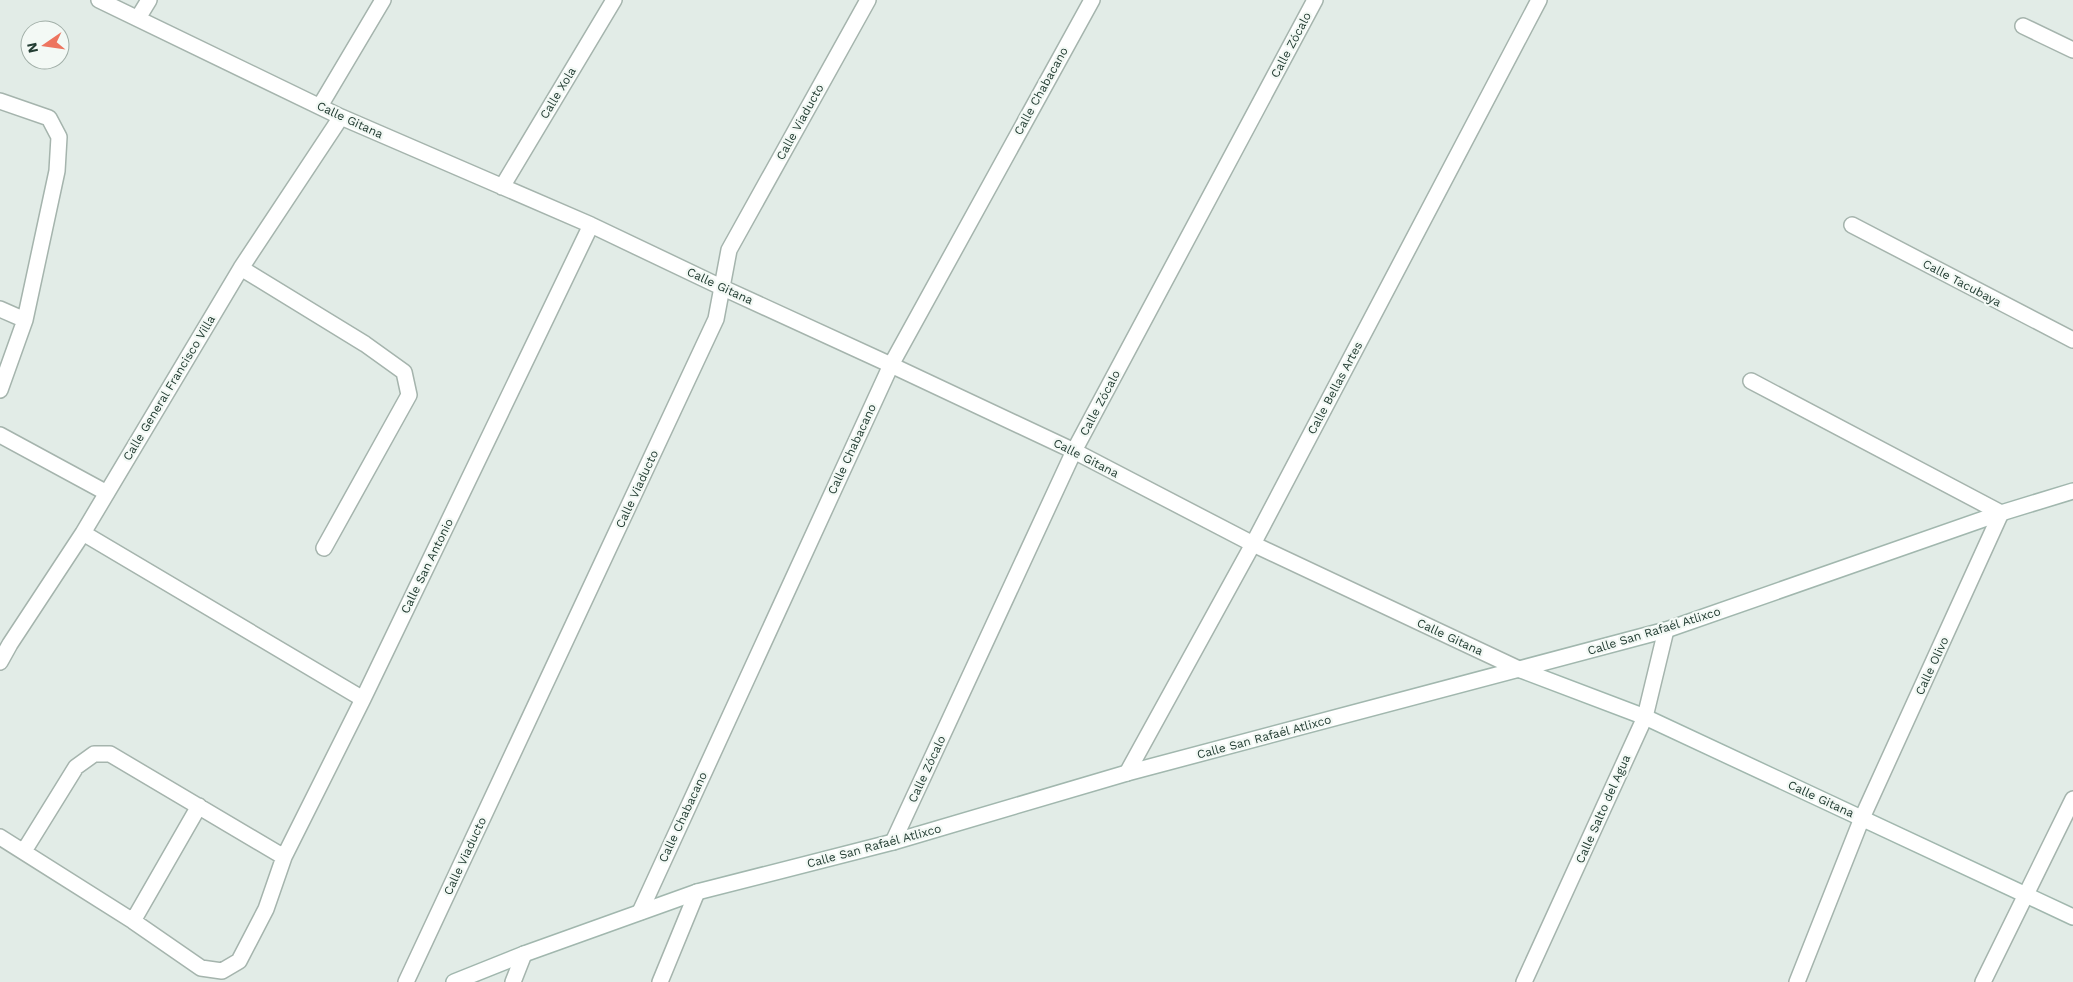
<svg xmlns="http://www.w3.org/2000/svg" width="2073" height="982" font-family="'Work Sans',sans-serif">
<rect width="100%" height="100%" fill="#e2ece7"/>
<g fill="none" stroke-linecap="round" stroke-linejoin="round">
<defs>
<path id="street" d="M 99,0 L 341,117 L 591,225 L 721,287 L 891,365 L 1074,451 L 1253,544 L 1521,670
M 138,18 L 149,0
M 2023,26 L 2073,50
M 0,101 L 49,118 L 59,137 L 57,171 L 25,320 L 0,390
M 320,106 L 383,0
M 502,187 L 614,0
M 1852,225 L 2073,340
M 241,268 L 365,344 L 404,372 L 409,395 L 324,548
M 0,309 L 25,320
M 1751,381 L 2001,513 L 1862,818 L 1797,982
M 0,435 L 107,493
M 83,533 L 363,699
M 0,662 L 10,644 L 83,533 L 241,268 L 341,117
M 1127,773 L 1253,544 L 1539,0
M 0,837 L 133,921 L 201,968 L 222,971 L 239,961 L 266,909 L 284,857 L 363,699 L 591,225
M 893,842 L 1074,451 L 1315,0
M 24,851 L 76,767 L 94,754 L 110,754 L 284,857
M 640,912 L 891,365 L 1092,0
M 133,921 L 199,806
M 406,982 L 716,319 L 729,250 L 868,0
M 513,982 L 524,954
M 660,982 L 697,892
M 1524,982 L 1645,717 L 1666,630
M 1983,982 L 2073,799"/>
<path id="secondary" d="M 1521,670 L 1645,717 L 2073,917
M 454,982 L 524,954 L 697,892 L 893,842 L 1127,773 L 1666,630 L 2001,513 L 2073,491"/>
</defs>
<!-- street casing -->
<use href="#street" stroke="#a5b4ad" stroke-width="18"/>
<!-- secondary casing -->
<use href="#secondary" stroke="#a1b7ae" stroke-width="18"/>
<!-- street -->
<use href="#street" stroke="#fff" stroke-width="15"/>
<!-- secondary -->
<use href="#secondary" stroke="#fff" stroke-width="15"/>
</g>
<g text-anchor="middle" stroke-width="4.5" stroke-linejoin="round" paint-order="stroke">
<!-- street labels -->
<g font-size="12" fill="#233d33" stroke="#f3f9f5">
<text transform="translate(1291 45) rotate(-62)" y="4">Calle Zócalo</text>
<text transform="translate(1041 91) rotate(-61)" y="4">Calle Chabacano</text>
<text transform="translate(558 93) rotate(-59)" y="4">Calle Xola</text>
<text transform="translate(350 120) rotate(25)" y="4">Calle Gitana</text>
<text transform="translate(800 122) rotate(-61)" y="4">Calle Viaducto</text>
<text transform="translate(1962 283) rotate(28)" y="4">Calle Tacubaya</text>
<text transform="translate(720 286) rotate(25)" y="4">Calle Gitana</text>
<text transform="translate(169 388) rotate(-59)" y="4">Calle General Francisco Villa</text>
<text transform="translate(1335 388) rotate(-62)" y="4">Calle Bellas Artes</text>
<text transform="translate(1100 403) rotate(-62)" y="4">Calle Zócalo</text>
<text transform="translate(852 449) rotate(-65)" y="4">Calle Chabacano</text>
<text transform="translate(1086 458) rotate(27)" y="4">Calle Gitana</text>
<text transform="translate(637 489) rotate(-65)" y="4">Calle Viaducto</text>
<text transform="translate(427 566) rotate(-64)" y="4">Calle San Antonio</text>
<text transform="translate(1654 631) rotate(-17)" y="4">Calle San Rafaél Atlixco</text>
<text transform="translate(1450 637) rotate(25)" y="4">Calle Gitana</text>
<text transform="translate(1932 666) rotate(-65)" y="4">Calle Olivo</text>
<text transform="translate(1264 737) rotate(-15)" y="4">Calle San Rafaél Atlixco</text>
<text transform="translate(927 769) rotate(-65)" y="4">Calle Zócalo</text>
<text transform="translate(1821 799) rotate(25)" y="4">Calle Gitana</text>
<text transform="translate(1603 809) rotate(-66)" y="4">Calle Salto del Agua</text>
<text transform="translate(683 817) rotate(-65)" y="4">Calle Chabacano</text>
<text transform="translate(874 846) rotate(-15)" y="4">Calle San Rafaél Atlixco</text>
<text transform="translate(465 856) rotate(-65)" y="4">Calle Viaducto</text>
</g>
</g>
<!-- north arrow -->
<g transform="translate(45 45) rotate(257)"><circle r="24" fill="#f3f9f5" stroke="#a0aea7"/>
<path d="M0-4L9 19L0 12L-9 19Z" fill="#ed755f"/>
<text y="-8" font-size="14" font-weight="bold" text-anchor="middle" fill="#233d33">N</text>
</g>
</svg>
